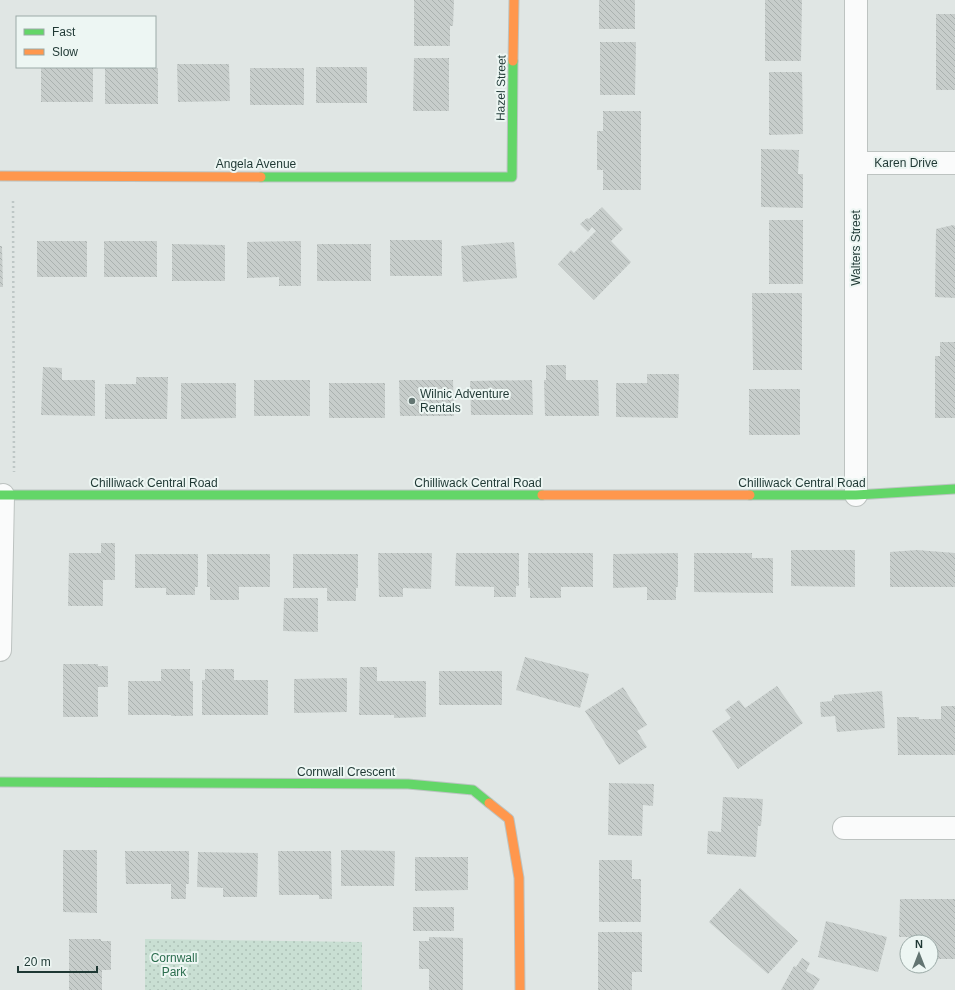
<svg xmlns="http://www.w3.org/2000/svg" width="955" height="990" font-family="Helvetica,sans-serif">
<defs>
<pattern id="park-dots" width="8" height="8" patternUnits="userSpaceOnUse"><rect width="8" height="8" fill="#c9dfd3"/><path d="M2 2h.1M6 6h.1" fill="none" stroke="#acc0b6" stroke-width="1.8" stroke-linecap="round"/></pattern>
<pattern id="building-back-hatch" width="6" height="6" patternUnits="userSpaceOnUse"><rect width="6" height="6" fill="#c7cdcb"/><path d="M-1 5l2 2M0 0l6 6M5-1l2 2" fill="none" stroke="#aab1af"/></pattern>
</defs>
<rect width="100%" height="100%" fill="#e0e6e4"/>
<!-- park -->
<path fill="url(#park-dots)" d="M 145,939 L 362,942 L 362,990 L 145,990 Z"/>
<!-- building -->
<path fill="url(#building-back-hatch)" d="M 414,0 L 454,0 L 453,26 L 450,26 L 450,46 L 414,46 Z
M 599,0 L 635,0 L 635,29 L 599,29 Z
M 765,0 L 802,0 L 801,61 L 765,61 Z
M 936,14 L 955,14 L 955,90 L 936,90 Z
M 600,42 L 636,42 L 635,95 L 600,95 Z
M 414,58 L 449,58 L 449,111 L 413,111 Z
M 177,64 L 229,64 L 230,101 L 178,102 Z
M 41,67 L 93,67 L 93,102 L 41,102 Z
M 316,67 L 367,67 L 367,103 L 316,103 Z
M 105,68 L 158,68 L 158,104 L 105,104 Z
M 250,68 L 304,68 L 304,105 L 250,105 Z
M 769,72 L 802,72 L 803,134 L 769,135 Z
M 603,111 L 641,111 L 641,190 L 603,190 L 603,170 L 597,170 L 597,131 L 603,131 Z
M 761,149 L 799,150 L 798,174 L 803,174 L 803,208 L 761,207 Z
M 602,207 L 623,229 L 611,241 L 631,262 L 594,300 L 558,264 L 571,250 L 574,253 L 596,231 L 592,227 L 588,232 L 580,224 L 587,218 L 589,219 Z
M 769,220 L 803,220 L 803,284 L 769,284 Z
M 953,225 L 955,226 L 955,298 L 935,297 L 936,229 Z
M 390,240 L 442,240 L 442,276 L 390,276 Z
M 37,241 L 87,241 L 87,277 L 37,277 Z
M 104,241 L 157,241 L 157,277 L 104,277 Z
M 301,241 L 301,286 L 279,286 L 279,277 L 247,278 L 247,242 Z
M 514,242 L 517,278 L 463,282 L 461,246 Z
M 172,244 L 225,245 L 225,281 L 172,281 Z
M 317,244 L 371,244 L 371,281 L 317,281 Z
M 0,246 L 2,246 L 3,287 L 0,287 Z
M 752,293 L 802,293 L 802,370 L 753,370 Z
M 940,342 L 955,342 L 955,418 L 935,418 L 935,356 L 940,356 Z
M 546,365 L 566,365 L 566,380 L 598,380 L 599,416 L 545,416 L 544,380 L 546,380 Z
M 43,367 L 62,368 L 62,380 L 95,380 L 95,416 L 41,415 Z
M 647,374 L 679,374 L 678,418 L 616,417 L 616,383 L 647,383 Z
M 136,377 L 168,377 L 167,419 L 105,419 L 105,384 L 136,384 Z
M 254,380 L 310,380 L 310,416 L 254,416 Z
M 399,380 L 453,380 L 454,416 L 400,416 Z
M 532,380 L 533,415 L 471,415 L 470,381 Z
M 181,383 L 236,383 L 236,418 L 181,419 Z
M 329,383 L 385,383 L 385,418 L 329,418 Z
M 749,389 L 800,389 L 800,435 L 749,435 Z
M 101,543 L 115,543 L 115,580 L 103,580 L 103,606 L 68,606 L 69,553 L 101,553 Z
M 791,550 L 855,550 L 855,587 L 791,586 Z
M 917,550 L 955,553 L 955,587 L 890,587 L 890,552 Z
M 378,553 L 432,553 L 431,589 L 403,588 L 403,597 L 379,597 Z
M 456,553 L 519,553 L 519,586 L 516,586 L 516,597 L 494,597 L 494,587 L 455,586 Z
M 528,553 L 593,553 L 593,587 L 561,587 L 561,598 L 530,598 L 530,588 L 528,588 Z
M 678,553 L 678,587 L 676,587 L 676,600 L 647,600 L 647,587 L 613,588 L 613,554 Z
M 694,553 L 752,553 L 752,558 L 773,558 L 773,593 L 694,592 Z
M 135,554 L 198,554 L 198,587 L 195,587 L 195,595 L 166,595 L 166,588 L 135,588 Z
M 207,554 L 270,554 L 270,587 L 239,587 L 239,600 L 210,600 L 210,587 L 207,587 Z
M 293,554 L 358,554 L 358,588 L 356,588 L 356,601 L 327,601 L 327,588 L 293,588 Z
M 284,598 L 318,598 L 318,632 L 283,631 Z
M 525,657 L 589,674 L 580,708 L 516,690 Z
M 63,664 L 98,664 L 98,666 L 108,666 L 108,687 L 98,687 L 98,717 L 63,717 Z
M 360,667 L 377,667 L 377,681 L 426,681 L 426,717 L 394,718 L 394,715 L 359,715 Z
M 161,669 L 190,669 L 190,681 L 193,681 L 193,716 L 171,716 L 171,715 L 128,715 L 128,681 L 161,681 Z
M 205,669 L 234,669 L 234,680 L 268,680 L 268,715 L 202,715 L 202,680 L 205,680 Z
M 439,671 L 502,671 L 502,705 L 439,705 Z
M 347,678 L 347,712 L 294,713 L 294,679 Z
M 777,686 L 803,723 L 738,769 L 712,731 L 731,718 L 725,710 L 739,700 L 745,708 Z
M 623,687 L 647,725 L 637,731 L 647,747 L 619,765 L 585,711 Z
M 882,691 L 885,728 L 837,732 L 835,716 L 821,717 L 820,702 L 832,701 L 832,698 L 834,698 L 834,695 Z
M 941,706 L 955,706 L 955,755 L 898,755 L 897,717 L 919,717 L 919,719 L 941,719 Z
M 609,783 L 654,784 L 653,806 L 643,805 L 642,836 L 608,835 Z
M 723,797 L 763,799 L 761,826 L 758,826 L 756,857 L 707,854 L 708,831 L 721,832 Z
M 63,850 L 97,850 L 97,913 L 63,912 Z
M 341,850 L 395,851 L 394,886 L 341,886 Z
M 125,851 L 189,851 L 189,884 L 186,884 L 186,899 L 171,899 L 171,884 L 126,884 Z
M 278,851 L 331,851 L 332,899 L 319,899 L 319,895 L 279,895 Z
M 198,852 L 258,853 L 257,897 L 223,897 L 223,888 L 197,887 Z
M 415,857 L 468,857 L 468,890 L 415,891 Z
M 599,860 L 632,860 L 632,879 L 641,879 L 641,922 L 599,922 Z
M 740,888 L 798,941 L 768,974 L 709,922 Z
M 900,899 L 955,899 L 955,959 L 931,959 L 931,942 L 916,942 L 916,937 L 899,937 Z
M 413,907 L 454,907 L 454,931 L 413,931 Z
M 826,921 L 887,937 L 878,972 L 818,957 Z
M 598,932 L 642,932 L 642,972 L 632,972 L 632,990 L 598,990 Z
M 429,937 L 463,938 L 463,990 L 429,990 L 429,969 L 419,969 L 419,941 L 429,941 Z
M 69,939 L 101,939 L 101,941 L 111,941 L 111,970 L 102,970 L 102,990 L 69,990 Z
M 802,958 L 810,963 L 806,971 L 820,979 L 813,990 L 781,990 L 794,966 L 796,967 Z"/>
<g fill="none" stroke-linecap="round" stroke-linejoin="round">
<defs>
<path id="street" d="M 856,163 L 955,163
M 856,495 L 856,0
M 0,650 L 3,495
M 844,828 L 955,828"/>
<path id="fast" d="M 261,177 L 512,177 L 513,61
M 0,495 L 542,495
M 750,495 L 856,495 L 955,489
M 0,782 L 408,784 L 473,790 L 489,803"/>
<path id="slow" d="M 513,61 L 514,0
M 0,176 L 261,177
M 542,495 L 750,495
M 489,803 L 509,819 L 519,878 L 520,990"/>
</defs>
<!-- street casing -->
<use href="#street" stroke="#bdc3c1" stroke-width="24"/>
<!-- fast casing -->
<use href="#fast" stroke="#bcc4c2" stroke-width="11"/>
<!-- slow casing -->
<use href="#slow" stroke="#bcc4c2" stroke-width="11"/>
<!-- path -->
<path stroke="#bec7c6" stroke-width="2.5" stroke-dasharray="2 3" stroke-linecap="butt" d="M 13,201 L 14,472"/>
<!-- street -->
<use href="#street" stroke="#fafbfb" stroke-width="22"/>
<!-- fast -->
<use href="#fast" stroke="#63d668" stroke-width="9"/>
<!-- slow -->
<use href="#slow" stroke="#ff974d" stroke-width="9"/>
</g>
<!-- markers -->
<circle fill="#637572" stroke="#edf6f3" stroke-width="1.5" cx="412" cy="401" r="4"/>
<g text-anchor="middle" stroke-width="4" stroke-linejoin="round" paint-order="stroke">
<!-- street labels -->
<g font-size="12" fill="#1f3834" stroke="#edf6f3">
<text transform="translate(501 88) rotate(-89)" y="4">Hazel Street</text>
<text x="906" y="167">Karen Drive</text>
<text x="256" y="168">Angela Avenue</text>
<text transform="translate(856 248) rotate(-90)" y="4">Walters Street</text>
<text x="154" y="487">Chilliwack Central Road</text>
<text x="478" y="487">Chilliwack Central Road</text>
<text x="802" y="487">Chilliwack Central Road</text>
<text x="346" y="776">Cornwall Crescent</text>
</g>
<!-- poi labels -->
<g font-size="12" fill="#1f3834" stroke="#edf6f3" text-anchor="start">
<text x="420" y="398">Wilnic Adventure<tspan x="420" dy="14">Rentals</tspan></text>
</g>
<!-- park labels -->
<g font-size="12" fill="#2b6d4e" stroke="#edf6f3">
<text x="174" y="962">Cornwall<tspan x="174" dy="14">Park</tspan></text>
</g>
</g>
<!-- legend -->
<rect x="16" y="16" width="140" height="52" fill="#edf6f3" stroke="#9baaa7"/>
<rect x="24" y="29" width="20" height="6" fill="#63d668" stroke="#9baaa7"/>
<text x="52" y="36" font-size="12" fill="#1f3834">Fast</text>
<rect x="24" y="49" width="20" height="6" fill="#ff974d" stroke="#9baaa7"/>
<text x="52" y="56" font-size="12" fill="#1f3834">Slow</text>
<!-- north arrow -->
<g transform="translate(919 954)"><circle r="19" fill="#edf6f3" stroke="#9baaa7"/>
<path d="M0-3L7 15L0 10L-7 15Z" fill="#637572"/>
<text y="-6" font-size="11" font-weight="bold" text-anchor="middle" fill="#1f3834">N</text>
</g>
<!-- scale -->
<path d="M18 966v6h79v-6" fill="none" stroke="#1f3834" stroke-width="2"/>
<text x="24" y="966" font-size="12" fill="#1f3834" stroke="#edf6f3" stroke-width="3" paint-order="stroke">20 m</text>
</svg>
